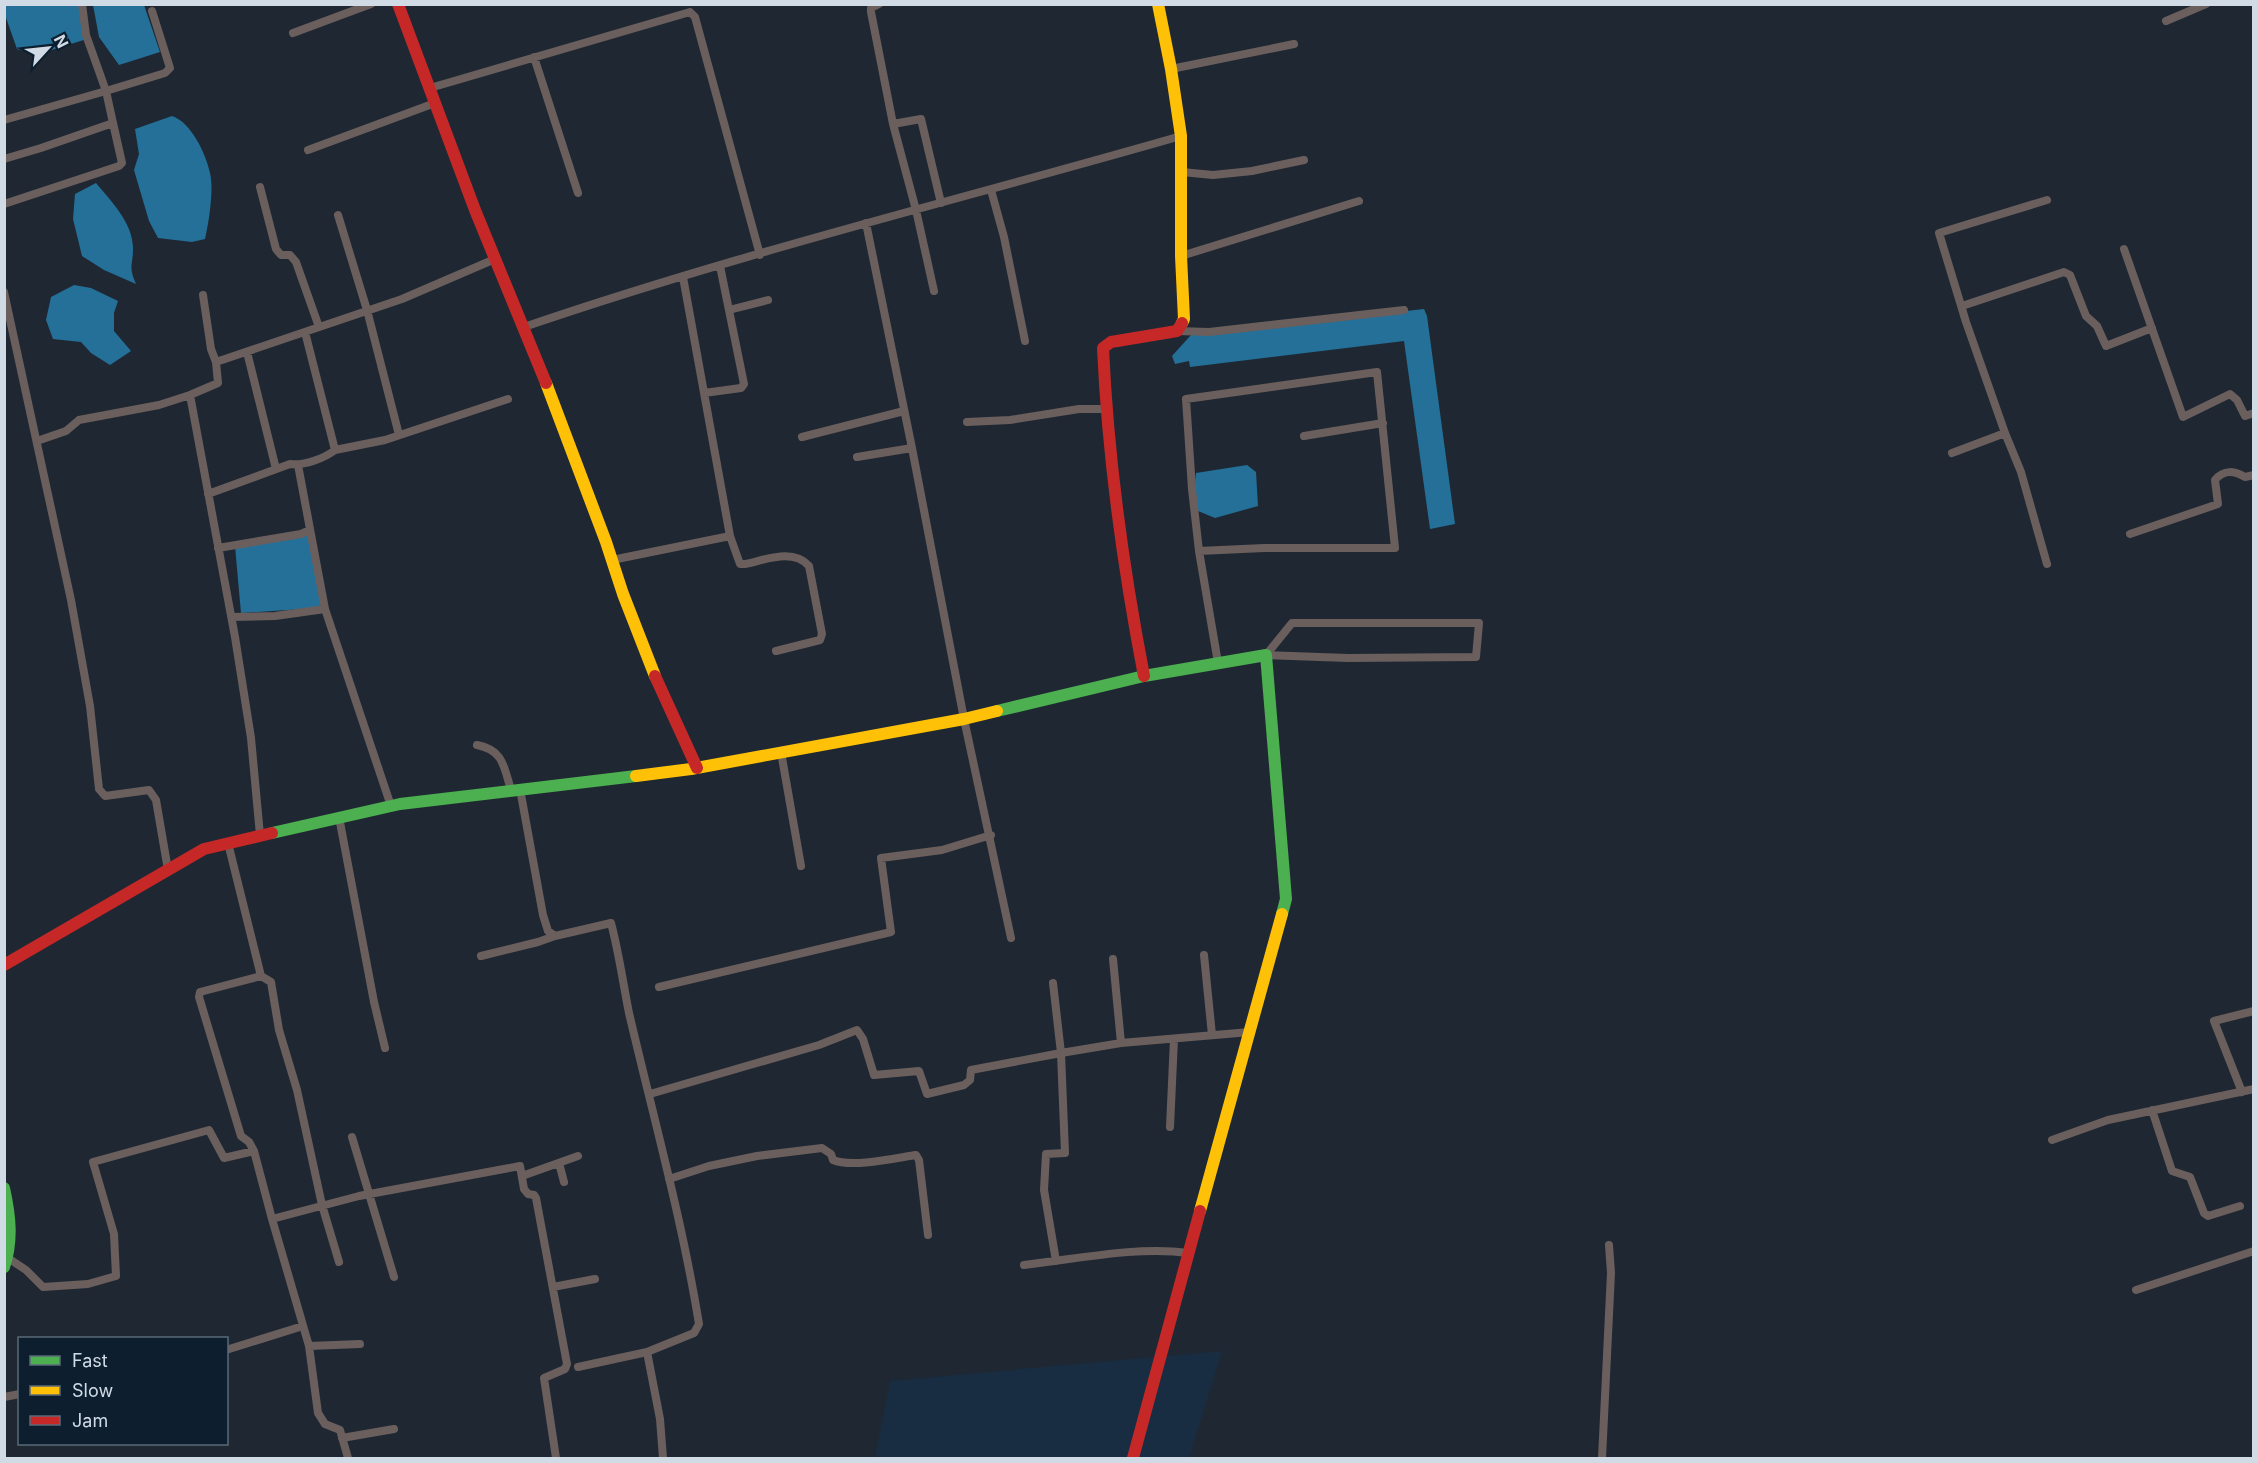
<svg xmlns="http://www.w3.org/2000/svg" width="2258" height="1463" font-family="Inter,sans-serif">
<rect width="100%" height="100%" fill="#1f2832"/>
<!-- built -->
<path fill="#182d42" d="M 1222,1351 L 1189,1458 L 875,1458 L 890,1381 Z"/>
<!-- water -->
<path fill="#247098" d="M 5,5 L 80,5 L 87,39 L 35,55 L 17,49 L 5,15 Z
M 93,5 L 144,5 L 160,52 L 119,65 L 99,37 Z
M 172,116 C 191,122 206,154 210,173 C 214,189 209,222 205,239 L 192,242 L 158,238 L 149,221 L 134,170 L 139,154 L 135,129 Z
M 96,183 C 111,201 133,223 133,248 C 133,267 128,265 136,284 L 104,270 L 82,256 L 73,219 L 75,194 Z
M 74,285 L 91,288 L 118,301 L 114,313 L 114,331 L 131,351 L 110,365 L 91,353 L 81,342 L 53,339 L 46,320 L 51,297 Z
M 1424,309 L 1427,316 L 1455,524 L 1430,529 L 1404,341 L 1190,367 L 1189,361 L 1175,364 L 1172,356 L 1191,335 Z
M 1247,465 L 1256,472 L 1258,506 L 1215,518 L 1198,511 L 1194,492 L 1196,473 Z
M 311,532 L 323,604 L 317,608 L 241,613 L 235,546 Z"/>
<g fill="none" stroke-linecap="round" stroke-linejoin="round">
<!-- street -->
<path stroke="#6a5f5d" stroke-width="8" d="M 879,4 L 871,8 L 871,12 L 893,124 L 916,210 L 934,291
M 2166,21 L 2206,4
M 293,33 L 371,4
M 534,57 L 578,193
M 1171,69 L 1294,44
M 430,88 L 690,12 L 695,17 L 760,255
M 4,120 L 106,91 L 86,35 L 82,4
M 893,124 L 921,119 L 941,203
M 308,150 L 435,103
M 4,159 L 41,148 L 113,123 L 106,91 L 165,73 L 170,68 L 152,11
M 1182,172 L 1213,175 L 1252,171 L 1304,160
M 260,187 L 276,249 L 281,255 L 290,255 L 296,262 L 319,327
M 991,190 L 1004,237 L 1025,341
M 4,204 L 119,166 L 122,163 L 113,123
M 338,215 L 367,310 L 399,435
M 866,223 L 912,448 L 964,719 L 1011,938
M 2124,249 L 2183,417 L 2230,394 L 2237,400 L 2245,416 L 2254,413
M 1181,256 L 1359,201
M 4,292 L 71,600 L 90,706 L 99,789 L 105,796 L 149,790 L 156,800 L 168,870
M 1962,306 L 2064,272 L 2070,275 L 2086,316 L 2097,326 L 2106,346 L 2152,328
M 729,310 L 768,300
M 524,327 C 740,253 962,199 1181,136
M 1177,331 L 1209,332 L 1404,310
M 305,332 L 335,450
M 247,352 L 276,469
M 216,362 L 402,299 L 495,259
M 704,393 L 741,388 L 744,384 L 720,266
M 190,395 L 218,383 L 216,362 L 211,349 L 203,295
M 967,422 L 1010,420 L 1079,409 L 1106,409
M 2005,433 L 1966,322 L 1939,233 L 2047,200
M 1304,436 L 1383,423
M 802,437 L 904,411
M 37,441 L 66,431 L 79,420 L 159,405 L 190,395 L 235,637 L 251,738 L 260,835
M 1952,453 L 2005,433 L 2021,472 L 2047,564
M 857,457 L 912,448
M 298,465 L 325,609 L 391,806
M 208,494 L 290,464 C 304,466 325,458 335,450 L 385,440 L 508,399
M 2130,534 L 2218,504 L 2215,480 C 2224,469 2234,471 2245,477 L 2254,475
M 730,536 L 740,564 L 745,564 C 765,560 793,548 809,566 L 822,634 L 820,640 L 776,651
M 218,548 L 301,534 L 310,530
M 1199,551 L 1264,548 L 1395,548 L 1377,372 L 1186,399 L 1192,489 L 1199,551 L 1218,663
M 612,560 L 730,536 L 683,277
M 232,617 L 275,616 L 325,609
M 1292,623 L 1479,623 L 1476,657 L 1348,658 L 1266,655 Z
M 477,745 C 504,750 504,768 511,790
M 781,752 L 801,866
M 520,789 L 543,915 L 548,931 L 555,936 L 611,923 C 619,953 623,983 629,1013 C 653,1116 682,1219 699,1324 L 694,1333 L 647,1352 L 660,1419 L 663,1458
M 339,817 L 374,1002 L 385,1048
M 228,843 L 261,976 L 200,992 L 199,997 L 241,1136 L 249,1142 L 254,1151 L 272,1219 L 309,1346 L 318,1413 L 325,1424 L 340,1430 L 348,1458
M 1204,955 L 1212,1035
M 481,956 L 538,942 L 555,936
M 1113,959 L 1121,1043
M 261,976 L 271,982 L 279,1030 L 297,1090 L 322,1205 L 339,1262
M 659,987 L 891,932 L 881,858 L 942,850 L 991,835
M 2242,1092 L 2214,1021 L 2254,1011
M 650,1094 L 819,1045 L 857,1030 L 863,1039 L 874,1075 L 919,1071 L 927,1094 L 964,1085 L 970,1080 L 971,1070 L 1061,1053 L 1053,983
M 2152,1110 L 2172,1171 L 2190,1177 L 2204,1213 L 2208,1216 L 2240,1206
M 1170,1127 L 1174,1039
M 352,1137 L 394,1277
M 2052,1140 L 2108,1120 L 2254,1089
M 559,1163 L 564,1182
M 522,1176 L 578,1156
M 669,1179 L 709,1166 L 757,1156 L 822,1148 L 831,1154 L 833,1160 C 852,1168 896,1158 916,1155 L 919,1160 L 928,1235
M 272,1219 L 359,1196 L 520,1166 L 524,1189 L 528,1194 L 534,1195 L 536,1198 L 567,1364 L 565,1369 L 544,1378 L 556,1458
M 8,1258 L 26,1270 L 43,1287 L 88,1284 L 116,1276 L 114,1234 L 93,1162 L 209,1130 L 224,1158 L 254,1151
M 1056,1261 L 1044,1190 L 1046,1154 L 1065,1153 L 1061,1053 L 1121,1043 L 1250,1032
M 1024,1265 C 1078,1259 1135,1246 1189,1253
M 553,1287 L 595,1279
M 2136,1290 L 2254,1251
M 309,1346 L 360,1344
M 226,1350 L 303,1326
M 578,1367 L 647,1352
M 4,1397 L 20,1394
M 342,1438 L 394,1429
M 1602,1458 L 1611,1273 L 1609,1245"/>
<!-- fast -->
<path stroke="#4caf50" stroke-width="12" d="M 997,711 L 1144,676 L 1266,655 L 1286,899 L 1282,914
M 272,833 L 400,804 L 636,776
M 4,1188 C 10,1215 13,1241 4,1267"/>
<!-- slow -->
<path stroke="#ffc107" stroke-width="12" d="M 1158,4 L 1171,69 L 1181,136 L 1181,256 L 1184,319 L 1182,323
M 546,383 L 606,542 L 623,594 L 655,676
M 636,776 L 691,769 L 964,719 L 997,711
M 1200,1211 L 1282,914"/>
<!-- jam -->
<path stroke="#c62828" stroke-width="12" d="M 398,4 L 475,210 L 546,383
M 655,676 L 697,768
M 1144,676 C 1123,567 1108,459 1103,348 L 1111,342 L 1177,331 L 1182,323
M 4,965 L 204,849 L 272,833
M 1133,1458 L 1200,1211"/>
</g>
<!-- border -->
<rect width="2258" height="1463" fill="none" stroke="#d0dbe6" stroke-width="12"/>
<!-- legend -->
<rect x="18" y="1337" width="210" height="108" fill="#0d1f2f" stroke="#5b6a78" stroke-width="1.5"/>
<rect x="30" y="1356" width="30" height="9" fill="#4caf50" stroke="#5b6a78" stroke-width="1.5"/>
<text x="72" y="1367" font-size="18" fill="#d0dbe6">Fast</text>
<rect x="30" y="1386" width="30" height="9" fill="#ffc107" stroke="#5b6a78" stroke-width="1.5"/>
<text x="72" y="1397" font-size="18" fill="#d0dbe6">Slow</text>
<rect x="30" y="1416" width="30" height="9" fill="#c62828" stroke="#5b6a78" stroke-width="1.5"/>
<text x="72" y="1427" font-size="18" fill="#d0dbe6">Jam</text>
<!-- north arrow -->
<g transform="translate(48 48) rotate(63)" stroke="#0d1f2f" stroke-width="4.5" paint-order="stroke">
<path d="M0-4.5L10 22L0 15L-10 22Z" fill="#d0dbe6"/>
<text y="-9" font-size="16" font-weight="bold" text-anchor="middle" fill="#d0dbe6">N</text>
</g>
</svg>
